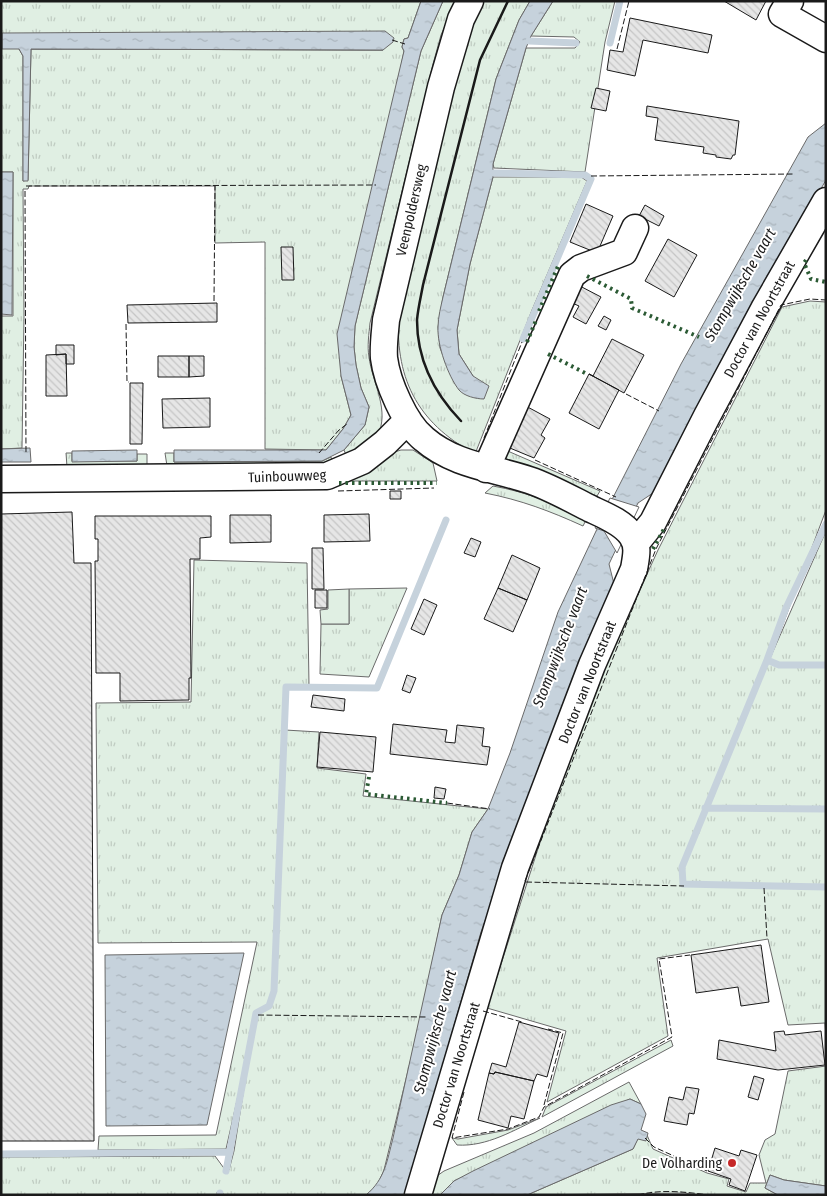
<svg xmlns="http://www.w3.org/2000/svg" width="827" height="1196" font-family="'Fira Sans Condensed',sans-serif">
<defs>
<pattern id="grass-tufts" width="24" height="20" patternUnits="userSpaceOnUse" patternTransform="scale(1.25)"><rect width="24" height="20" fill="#e0efe3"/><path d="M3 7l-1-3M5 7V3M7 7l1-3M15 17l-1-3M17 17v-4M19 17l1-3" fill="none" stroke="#c0ccc2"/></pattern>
<pattern id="water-ripples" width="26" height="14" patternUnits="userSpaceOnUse" patternTransform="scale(1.25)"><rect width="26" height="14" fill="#c6d2dc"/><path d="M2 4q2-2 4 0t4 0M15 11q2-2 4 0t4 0" fill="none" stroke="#aab4bc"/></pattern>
<pattern id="building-back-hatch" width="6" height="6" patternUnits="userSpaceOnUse" patternTransform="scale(1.25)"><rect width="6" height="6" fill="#e6e6e6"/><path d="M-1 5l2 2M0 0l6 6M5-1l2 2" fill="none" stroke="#c5c5c5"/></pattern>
</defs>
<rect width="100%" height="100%" fill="#fff"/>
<!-- grass -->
<path fill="url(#grass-tufts)" stroke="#6a6a6a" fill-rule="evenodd" d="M 1,1 L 421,1 L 408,38 L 404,39 L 402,47 L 404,51 L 341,376 L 351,415 L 343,429 L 326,450 L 265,449 L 265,242 L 215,243 L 215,186 L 29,186 L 28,189 L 23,189 L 24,316 L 22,448 L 1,449 L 1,316 L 13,316 L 13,172 L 1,172 ZM 19,49 L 383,50 L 31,49 L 28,180 L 23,181 L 23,56 Z
M 443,1 L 456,1 L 441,35 L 433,64 L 370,323 C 369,334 367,346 369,357 C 372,382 391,412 377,436 C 372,444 355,454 348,460 L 344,450 L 365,425 L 369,407 L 361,388 L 356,365 L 354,347 L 355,326 L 421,51 Z
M 484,1 L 530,1 L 519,20 L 496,79 L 443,297 L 438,327 L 440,348 L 449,370 L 473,376 L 459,354 L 457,330 L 470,264 L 493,177 L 581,177 L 587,181 L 532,310 L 475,454 C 416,422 394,377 399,310 L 459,64 L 466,40 Z
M 553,1 L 615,1 L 605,42 L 585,172 L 494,168 L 493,164 L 526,48 L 575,48 L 580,42 L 574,37 L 531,36 Z
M 810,301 L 826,302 L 826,510 L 771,656 L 826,531 L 826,1036 L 825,1023 L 788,1025 L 768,939 L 657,958 L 668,1036 L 547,1102 L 566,1031 L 487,1008 L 576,730 L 658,550 L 782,307 Z
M 503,449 L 600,491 L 597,496 L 543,476 L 506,465 Z
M 401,450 L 413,450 L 433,463 L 437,481 L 338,481 L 391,453 Z
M 66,453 L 72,453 L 72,461 L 137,461 L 137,454 L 147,454 L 147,466 L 67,467 Z
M 165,453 L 174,453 L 174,462 L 322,461 L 331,457 L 333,465 L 167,466 Z
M 493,486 C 527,492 556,504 587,518 L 583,526 C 550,511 521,500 485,493 Z
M 194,560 L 307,563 L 309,685 L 286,687 L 285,730 L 319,732 L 317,768 L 366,774 L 363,796 L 488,809 L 472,832 L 459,875 L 442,915 L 421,1017 L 384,1170 L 377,1186 L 366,1195 L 223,1195 L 223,1193 L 217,1192 L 217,1195 L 1,1195 L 1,1157 L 215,1156 L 226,1171 L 229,1170 L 234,1151 L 254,1025 L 226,1149 L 98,1150 L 99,1136 L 216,1135 L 257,942 L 98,943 L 96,703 L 191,702 Z
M 407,588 L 369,677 L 320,674 L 321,624 L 349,624 L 349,589 Z
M 671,1040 L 673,1046 L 542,1117 L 546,1107 Z
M 826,1066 L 826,1186 L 784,1180 L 770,1175 L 765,1188 L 778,1195 L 696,1195 L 685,1193 L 527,1195 L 633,1149 L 638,1138 L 647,1135 L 653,1149 L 707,1173 L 729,1179 L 727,1186 L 746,1192 L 750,1183 L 766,1183 L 759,1155 L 765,1140 L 775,1134 L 788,1071 Z
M 629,1082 L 641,1104 L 630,1099 L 454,1181 L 440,1195 L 429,1195 L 434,1178 L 444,1171 L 534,1133 Z
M 540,1118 C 514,1130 487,1147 457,1145 L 452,1138 L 458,1139 L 508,1130 Z"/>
<!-- pitch -->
<path fill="#e0efe3" stroke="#6a6a6a" d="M 349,589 L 349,624 L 321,624 L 320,610 L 328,609 L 328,590 Z"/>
<!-- water -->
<path fill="url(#water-ripples)" stroke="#6a6a6a" d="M 421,1 L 443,1 L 421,51 L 355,326 L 354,347 L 356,365 L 361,388 L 369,407 L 365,425 L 344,450 L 322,461 L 174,462 L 174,450 L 326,450 L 343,429 L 351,415 L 341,376 L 337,334 L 404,51 L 402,47 L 404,39 L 408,38 Z
M 530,1 L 553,1 L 531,36 L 526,48 L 493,164 L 493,177 L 470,264 L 457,330 L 459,354 L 473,376 L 489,386 L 484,399 C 476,399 464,396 459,390 C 448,376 437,345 438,327 C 438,317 441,306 443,297 L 496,79 L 519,20 Z
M 385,31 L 394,38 L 393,42 L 383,50 L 31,49 L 28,181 L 23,181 L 23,56 L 19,49 L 2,49 L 2,33 Z
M 826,123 L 826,180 L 749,313 L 656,491 L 638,503 L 609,564 L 614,584 L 515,838 L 481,932 L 405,1195 L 366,1195 C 385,1179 387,1161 393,1138 L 442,915 L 459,875 L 472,832 L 488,809 L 510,753 L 558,612 L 597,529 L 681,364 L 808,137 Z
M 1,172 L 13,172 L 12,315 L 1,314 Z
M 30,448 L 31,462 L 1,462 L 1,449 Z
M 137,450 L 137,461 L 72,462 L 72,451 Z
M 244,953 L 207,1125 L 106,1126 L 105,955 Z
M 630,1099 L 641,1104 L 646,1114 L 641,1130 L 648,1133 L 646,1141 L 638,1139 L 633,1149 L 527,1195 L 440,1195 L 454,1181 L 473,1171 L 611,1105 Z
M 770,1175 L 784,1180 L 826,1186 L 826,1195 L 778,1195 L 765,1188 Z"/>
<!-- pier -->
<path fill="#fff" stroke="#6a6a6a" d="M 610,498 L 639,507 L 617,553 L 604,531 L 595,528 Z"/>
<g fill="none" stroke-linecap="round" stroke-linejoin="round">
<!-- stream -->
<path stroke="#c6d2dc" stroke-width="7" d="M 529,41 L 576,43
M 610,43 L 620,1
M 494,173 L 585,175 L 591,179 L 523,339
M 826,524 L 786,608 L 767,660 L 682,867 L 683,884 L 826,887
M 767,660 L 779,665 L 826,665
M 705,808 L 826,809
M 1,1154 L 230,1152
M 226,1171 L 256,1013 L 269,1006 L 274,991 L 286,687 L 377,688 L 446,520
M 220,1195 L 220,1193"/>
</g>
<!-- building -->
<path fill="url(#building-back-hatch)" stroke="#1a1a1a" d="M 724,1 L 766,1 L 756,20 Z
M 630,18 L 712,35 L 708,53 L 643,40 L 635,76 L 607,70 L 610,50 L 623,52 Z
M 596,88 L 610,91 L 606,111 L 591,108 Z
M 647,106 L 739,121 L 735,155 L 733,155 L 731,159 L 716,157 L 716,155 L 703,153 L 704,147 L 655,140 L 658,118 L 646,116 Z
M 586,204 L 613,216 L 597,253 L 570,242 Z
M 645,205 L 664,216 L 659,226 L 639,216 Z
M 668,239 L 697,255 L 674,297 L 645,281 Z
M 281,247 L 293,247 L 294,280 L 282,280 Z
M 578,285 L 601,297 L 586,324 L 573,317 L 579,306 L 570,302 Z
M 217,303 L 217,322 L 128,323 L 127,305 Z
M 604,316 L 611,320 L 606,330 L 598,326 Z
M 612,339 L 644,355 L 624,393 L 589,374 L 593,376 Z
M 56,345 L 74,345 L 74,364 L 66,364 L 66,354 L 56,355 Z
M 66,354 L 67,396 L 46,396 L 46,355 Z
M 158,356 L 189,356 L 189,377 L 158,377 Z
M 189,356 L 204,356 L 204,376 L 189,377 Z
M 589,374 L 619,390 L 599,429 L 569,413 Z
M 130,383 L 143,383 L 142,444 L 130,444 Z
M 210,398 L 210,427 L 163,428 L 162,399 Z
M 522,404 L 550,419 L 541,435 L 545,438 L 534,458 L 505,446 Z
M 390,491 L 401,491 L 401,499 L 390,499 Z
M 72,512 L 74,563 L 91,563 L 94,1141 L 1,1141 L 1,514 Z
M 369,514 L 370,541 L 324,542 L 324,515 Z
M 230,515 L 271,515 L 271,542 L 230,543 Z
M 95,516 L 211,516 L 211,537 L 200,538 L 200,559 L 190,559 L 191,678 L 189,678 L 189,700 L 120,701 L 120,673 L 96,673 L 95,561 L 98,561 L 98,539 L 95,539 Z
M 471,538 L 481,542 L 475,557 L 464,553 Z
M 312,548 L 323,548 L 324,589 L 312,589 Z
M 512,555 L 540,568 L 527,600 L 498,588 Z
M 498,588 L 527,600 L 513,632 L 484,619 Z
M 315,590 L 327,590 L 327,608 L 315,608 Z
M 424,599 L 437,605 L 424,635 L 411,629 Z
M 407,675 L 416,678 L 410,693 L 402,690 Z
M 313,695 L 345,699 L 344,711 L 311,707 Z
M 393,724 L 447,730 L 445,742 L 455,743 L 457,725 L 484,728 L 482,746 L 490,747 L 487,765 L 390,754 Z
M 320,732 L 376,737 L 373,772 L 317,767 Z
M 435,787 L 446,789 L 444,799 L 434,798 Z
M 761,945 L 769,1002 L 741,1006 L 738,987 L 696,993 L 691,955 Z
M 519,1022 L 559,1033 L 547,1077 L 537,1074 L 534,1081 L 495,1072 L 494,1074 L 489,1073 L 492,1063 L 506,1067 Z
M 784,1031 L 785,1035 L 821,1031 L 825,1065 L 778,1070 L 717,1059 L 719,1040 L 776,1051 L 774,1032 Z
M 495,1072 L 534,1081 L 524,1119 L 511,1116 L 508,1128 L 478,1120 L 489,1073 L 494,1074 Z
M 754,1076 L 764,1079 L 758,1100 L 748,1097 Z
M 686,1087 L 699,1089 L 694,1114 L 689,1113 L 687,1125 L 664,1121 L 669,1097 L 683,1100 Z
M 715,1148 L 739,1156 L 741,1150 L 757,1155 L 745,1191 L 729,1185 L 731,1179 L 708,1171 Z"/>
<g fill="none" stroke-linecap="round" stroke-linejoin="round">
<defs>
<path id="minor" d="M 790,1 L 782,14 L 826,39
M 486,469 L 572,275 L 581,268 L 624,252 L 635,228
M 1,479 L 327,476 L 362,461 L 385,443 L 408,420
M 636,543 L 653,522 L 707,416 L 764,309 L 826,201
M 418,1195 L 515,868 L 592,665 L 634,569 C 636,557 639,546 632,536 C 624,523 604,515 591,509 C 571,499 550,487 529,480 C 493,468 454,465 424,439 C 405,424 387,382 384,358 C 383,346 385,332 386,320 L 441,87 L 461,19 L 470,1"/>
</defs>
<!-- minor casing -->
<use href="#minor" stroke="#1a1a1a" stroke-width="29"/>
<!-- minor -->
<use href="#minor" stroke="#fff" stroke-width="26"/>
<!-- hedge -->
<path stroke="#2b5a34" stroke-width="4" stroke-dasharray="2.5 4" stroke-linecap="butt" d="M 806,260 L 804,263 L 811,279 L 826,282
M 587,276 L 631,299 L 632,308 L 699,337
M 539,311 L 559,264
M 527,342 L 537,318
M 548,354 L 587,374
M 339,483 L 437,483
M 653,549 L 664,529
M 369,777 L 366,794 L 447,803"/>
<!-- fence -->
<path stroke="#1a1a1a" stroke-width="1" stroke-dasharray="6 2.5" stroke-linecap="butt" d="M 392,40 L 405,44
M 617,49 L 629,1
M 591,176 L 795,174
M 26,186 L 376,185
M 25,191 L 26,454
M 214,301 L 215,186
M 126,324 L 127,382 L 129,382
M 626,394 L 659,411
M 484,438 L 522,342
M 319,453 L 339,430 L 347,424
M 535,460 L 616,497
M 338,491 L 434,488
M 447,803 L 490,809
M 525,881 L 656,549 L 781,305 L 810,299 L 826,300
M 526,882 L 684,886
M 764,888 L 767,938
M 483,1011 L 522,1022
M 258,1015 L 426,1017
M 464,1092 L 452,1138 L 508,1129 L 539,1117 L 544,1107 L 672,1037 L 659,959 L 690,955
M 544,1105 L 563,1033 L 548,1029
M 645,1138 L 654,1147 L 707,1171
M 638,1195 C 661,1189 686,1192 709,1195"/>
<!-- wall -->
<path stroke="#1a1a1a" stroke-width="2.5" d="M 461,421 C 434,393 417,361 417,320 C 418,308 421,296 423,285 L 480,60 L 508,1"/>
</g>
<!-- markers -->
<circle fill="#c62828" stroke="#fff" stroke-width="2" cx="732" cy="1163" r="5"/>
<g text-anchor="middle" stroke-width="4" stroke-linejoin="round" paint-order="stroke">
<!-- street labels -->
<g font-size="14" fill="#1a1a1a" stroke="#fff">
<text transform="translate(411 210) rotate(-77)" y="5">Veenpoldersweg</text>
<text transform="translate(759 319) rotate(-61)" y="5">Doctor van Noortstraat</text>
<text transform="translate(287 476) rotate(-2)" y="5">Tuinbouwweg</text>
<text transform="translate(587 682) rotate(-68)" y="5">Doctor van Noortstraat</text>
<text transform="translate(456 1065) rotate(-73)" y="5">Doctor van Noortstraat</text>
</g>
<!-- poi labels -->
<g font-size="14" fill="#1a1a1a" stroke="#fff" text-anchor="end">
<text x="722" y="1168">De Volharding</text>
</g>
<!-- water labels -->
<g font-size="15" font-style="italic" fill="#1a1a1a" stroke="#fff">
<text transform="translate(740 285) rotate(-60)" y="5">Stompwijksche vaart</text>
<text transform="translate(560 647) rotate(-69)" y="5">Stompwijksche vaart</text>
<text transform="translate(435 1032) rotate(-75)" y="5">Stompwijksche vaart</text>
</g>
</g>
<!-- border -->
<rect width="827" height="1196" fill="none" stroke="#1a1a1a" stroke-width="5"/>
</svg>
